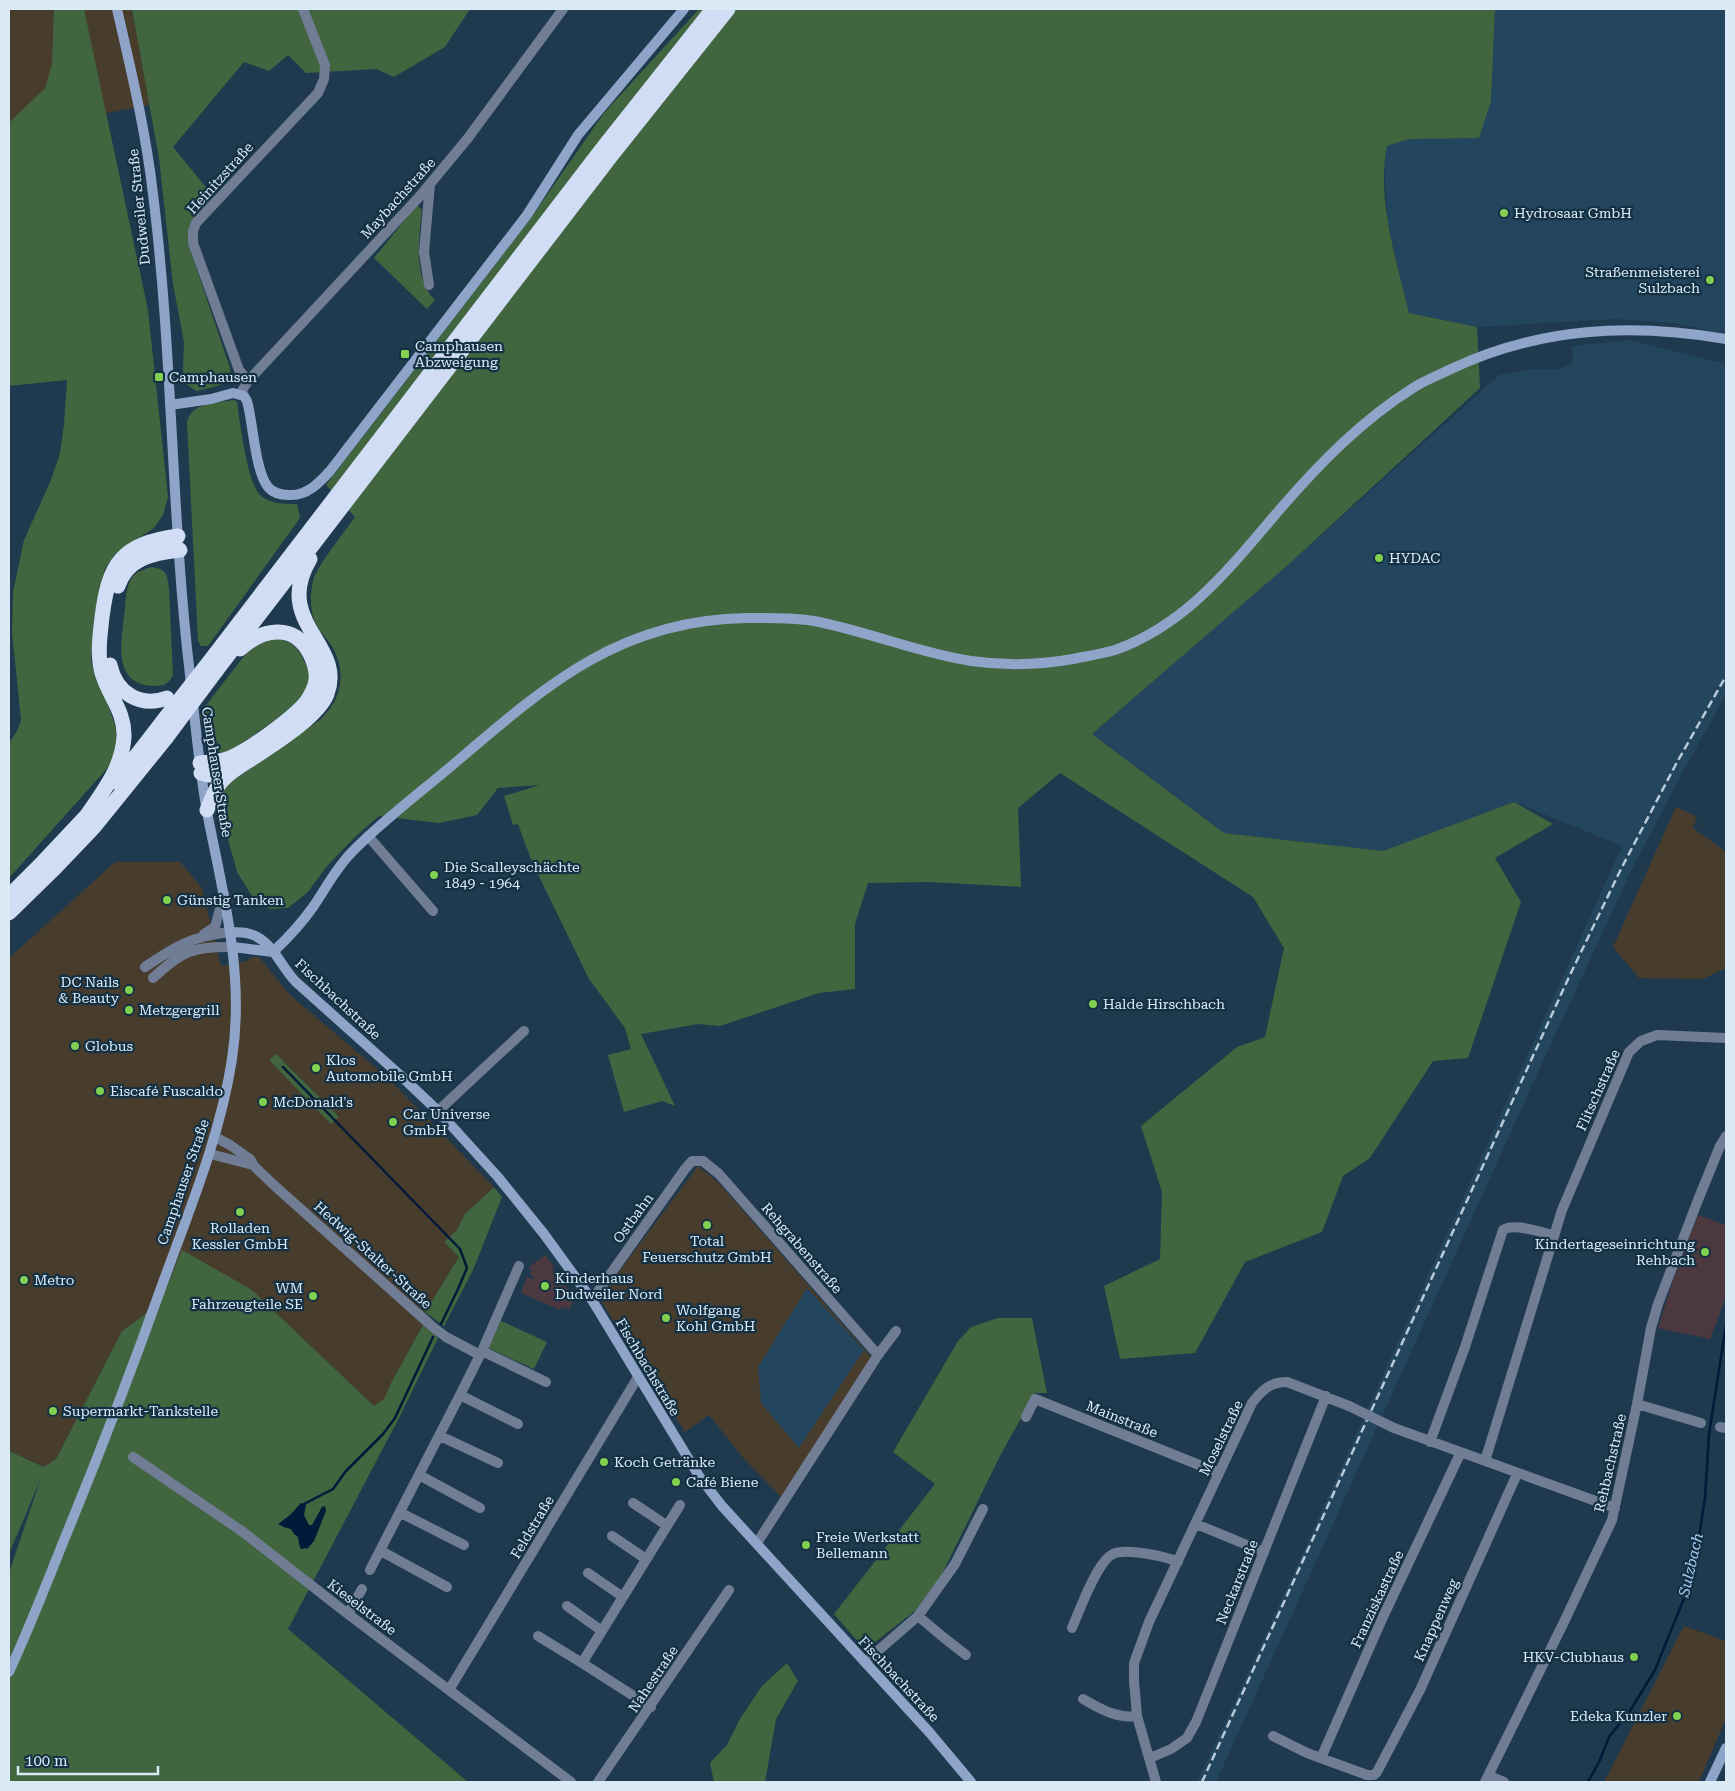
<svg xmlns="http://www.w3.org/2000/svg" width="1735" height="1791" font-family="'Roboto Serif',serif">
<rect width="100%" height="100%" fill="#1f3a4e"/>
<!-- commercial -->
<path fill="#483d2d" d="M 9,9 L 132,9 L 150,105 L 91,116 L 9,126 Z
M 1676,807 L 1697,817 L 1693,828 L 1726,852 L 1726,968 L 1703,979 L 1639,978 L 1613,947 Z
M 115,862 L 180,862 L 202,888 L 221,966 L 247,961 L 252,957 L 259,957 L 290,995 L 389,1079 L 494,1187 L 465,1214 L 457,1230 L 444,1242 L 459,1257 L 425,1312 L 423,1325 L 391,1383 L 384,1400 L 374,1406 L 252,1290 L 160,1303 L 122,1331 L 56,1459 L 45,1467 L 9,1451 L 9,958 Z
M 698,1166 L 719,1183 L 867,1352 L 877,1366 L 785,1501 L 745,1460 L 709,1415 L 685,1432 L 599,1298 Z
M 1684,1626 L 1726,1641 L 1726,1718 L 1699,1782 L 1604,1782 Z"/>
<!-- built -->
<path fill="#24455e" d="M 1495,9 L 1726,9 L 1726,334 L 1674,323 L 1614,319 L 1477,327 L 1409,313 L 1388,226 L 1384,163 L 1387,146 L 1409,139 L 1479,137 L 1491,101 Z
M 1629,340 L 1726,364 L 1726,694 L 1679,779 L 1632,869 L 1544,1059 L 1216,1782 L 1197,1782 L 1262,1643 L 1622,846 L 1514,802 L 1383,851 L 1224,833 L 1092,734 L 1288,565 L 1499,375 L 1533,369 L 1555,370 L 1573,364 L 1572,346 Z
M 807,1288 L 864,1350 L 799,1448 L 761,1403 L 758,1367 Z"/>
<!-- education -->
<path fill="#4c383f" d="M 1698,1215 L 1726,1225 L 1726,1297 L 1710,1339 L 1658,1328 L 1673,1280 Z
M 545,1255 L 554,1266 L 552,1268 L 575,1298 L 569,1310 L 562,1307 L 560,1310 L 521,1293 L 527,1277 L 533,1280 L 534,1277 L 530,1274 L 532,1269 L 528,1268 Z"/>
<!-- green -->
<path fill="#41653e" d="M 54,9 L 84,9 L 148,310 L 168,497 L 163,515 L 154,528 L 115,554 L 105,569 L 95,612 L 91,660 L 96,680 L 107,702 L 115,725 L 117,740 L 111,764 L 9,878 L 9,743 L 17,731 L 21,720 L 12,633 L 13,592 L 24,540 L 51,480 L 60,453 L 64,425 L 67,380 L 9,386 L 9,123 L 45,88 L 52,64 Z
M 132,9 L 470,9 L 445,47 L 394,77 L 376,69 L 306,73 L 288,55 L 269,71 L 244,62 L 173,147 L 214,197 C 198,214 184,221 189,246 L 230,368 L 231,378 C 222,387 208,388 196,391 L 185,383 L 183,370 L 184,342 L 173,284 L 159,158 Z
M 699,9 L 1495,9 L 1491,101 L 1479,138 L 1409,139 L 1387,146 C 1376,198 1397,262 1409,313 L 1477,327 L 1480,388 L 1288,565 L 1092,734 L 1224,833 L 1383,851 L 1514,802 L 1553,824 L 1495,858 L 1521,902 L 1468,1058 L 1433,1061 L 1370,1158 L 1343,1176 L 1322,1232 L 1245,1262 L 1195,1353 L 1120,1359 L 1104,1286 L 1160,1259 L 1162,1192 L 1141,1126 L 1237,1047 L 1265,1037 L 1284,948 L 1253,897 L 1060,773 L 1018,808 L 1021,887 L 929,882 L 868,883 L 855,924 L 855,989 L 819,993 L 720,1026 L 698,1024 L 641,1034 L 675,1106 L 662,1101 L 624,1112 L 608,1055 L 631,1049 L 625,1028 L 589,979 L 532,862 L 518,824 L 513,825 L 504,796 L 540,785 L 498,788 L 477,815 L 439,823 L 379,816 L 355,837 L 327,866 L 307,893 L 288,908 L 271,909 L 257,904 L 237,872 L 219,806 L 224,787 L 321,719 C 325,714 330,709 333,704 C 345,685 342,659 329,642 C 322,633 314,624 312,612 C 310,602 311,591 313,581 C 316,567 346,530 355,517 L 326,485 L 533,215 L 604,113 Z
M 417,205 L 422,210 C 419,236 413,280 435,300 L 427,309 L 374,258 Z
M 234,400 L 237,402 C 240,422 247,482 260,495 C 269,504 285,504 297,504 L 300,518 L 208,646 L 201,646 L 198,641 L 187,423 C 190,402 217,403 234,400 Z
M 151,567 C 167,569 167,574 169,588 L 173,675 C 169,683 165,686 155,686 C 113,686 121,645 124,616 C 126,602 125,585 134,575 C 139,571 145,569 151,567 Z
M 276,638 C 291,641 298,647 304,661 C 307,667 313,675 311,682 C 303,706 247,739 226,753 C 203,751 204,731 200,713 L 251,647 Z
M 276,1054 L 339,1117 L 331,1124 L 269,1060 Z
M 494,1187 L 502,1197 L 473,1270 L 444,1326 L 425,1312 L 459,1257 L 444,1242 L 457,1230 L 465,1214 Z
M 182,1250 L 252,1290 L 374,1406 L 384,1399 L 391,1383 L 423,1325 L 438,1338 L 399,1418 L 288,1629 L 468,1782 L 9,1782 L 9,1573 L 41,1478 L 9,1554 L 9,1451 L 44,1467 L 56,1459 L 122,1331 L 160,1303 Z
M 998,1318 L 1032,1318 L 1047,1393 L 1035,1393 L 1000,1456 L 942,1574 L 916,1610 L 865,1650 L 834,1614 L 935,1484 L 893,1452 L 958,1341 L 971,1327 Z
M 501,1321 L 547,1342 L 534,1369 L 488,1348 Z
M 787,1663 L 798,1681 L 776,1719 L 765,1782 L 714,1782 L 710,1763 L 727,1745 L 740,1719 L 762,1686 Z"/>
<!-- water -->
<path fill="#001a39" d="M 301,1503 L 306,1505 L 304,1515 L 309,1525 L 312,1525 L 322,1507 L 325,1506 L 326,1511 L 314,1541 L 307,1549 L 306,1548 L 301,1549 L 299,1544 L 298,1537 L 294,1534 L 291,1529 L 286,1528 L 278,1524 L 290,1515 Z"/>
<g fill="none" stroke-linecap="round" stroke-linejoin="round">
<!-- stream -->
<path stroke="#001a39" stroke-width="2.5" d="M 283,1067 L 460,1249 L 467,1268 L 458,1289 L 441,1324
M 304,1504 L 333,1489 L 346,1471 L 383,1434 L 395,1418 L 433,1337
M 1588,1782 L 1600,1760 L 1609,1737 L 1630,1711 L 1655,1670 L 1689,1586 L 1699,1537 L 1705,1498 L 1709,1434 L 1726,1325"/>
<!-- street -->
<path stroke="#707d95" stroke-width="10" d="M 429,285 L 424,252 L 430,184
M 248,381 L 239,370 L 193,243 L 193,231 L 196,223 L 318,93 L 324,79 L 325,65 L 303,9
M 240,394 L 248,381 L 420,196 L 468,138 L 563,9
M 368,836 L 433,911
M 204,934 L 215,927 L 224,894
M 145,967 C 176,946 192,936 231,932
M 153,978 C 182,951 193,946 233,947
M 438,1111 L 524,1031
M 215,1137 L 230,1145 L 250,1159 L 254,1166 L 276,1187 L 434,1328 L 446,1337 L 480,1355
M 210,1154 L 253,1165
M 592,1300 L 685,1169 L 692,1161 L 703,1161 L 719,1174 L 878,1355
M 482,1351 L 546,1382
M 460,1395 L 518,1424
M 1637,1404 L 1701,1423
M 1026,1417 L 1035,1399 L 1219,1473
M 1720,1427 L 1726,1428
M 1394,1428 L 1615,1508
M 440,1436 L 498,1463
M 1430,1442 L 1465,1347 L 1503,1230 C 1513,1222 1542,1233 1554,1235
M 133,1457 L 243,1532 L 348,1614 L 571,1782
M 1485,1461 L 1562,1210 L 1629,1052 L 1641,1041 L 1657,1035 L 1726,1038
M 419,1475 L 480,1508
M 633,1503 L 666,1525
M 401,1513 L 464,1545
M 1196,1524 L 1264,1552
M 612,1536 L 646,1559
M 757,1543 L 878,1355 L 896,1331
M 381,1551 L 447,1587
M 370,1570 L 460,1395 L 482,1351 L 519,1266
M 588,1573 L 623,1597
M 567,1606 L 602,1631
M 348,1614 L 362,1589
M 918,1616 L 943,1637 L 966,1655
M 1072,1628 C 1079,1612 1097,1561 1113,1554 C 1125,1548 1165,1556 1178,1562
M 538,1636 L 582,1663
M 865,1662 L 918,1616 L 955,1564 L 983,1509
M 449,1690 L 638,1377
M 1083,1699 C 1101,1709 1117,1719 1137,1716
M 651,1707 L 582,1663 L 680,1505
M 1273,1736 L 1307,1753 L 1367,1775 L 1374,1775 L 1377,1772 L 1420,1690 L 1517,1474
M 1150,1758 L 1171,1749 L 1187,1738 L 1196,1722 L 1326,1396
M 1321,1758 L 1382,1619 L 1460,1454
M 1489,1776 L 1504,1782
M 598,1782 L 729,1590
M 1156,1782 L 1137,1716 L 1134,1681 L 1134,1663 L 1149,1622 L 1252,1403 C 1262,1390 1270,1382 1287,1382 L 1349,1406
M 1485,1782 L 1563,1624 L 1612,1520 L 1637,1404 L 1651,1328 L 1658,1304 L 1698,1200 L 1720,1146 L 1726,1136"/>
<!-- secondary -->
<path stroke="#8fa4c9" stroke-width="10" d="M 170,405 L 211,399 L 233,393 L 244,396 L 247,401 C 253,422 255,471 268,487 C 273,493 281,495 289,495 C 307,496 319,483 330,471 L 527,215 L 578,135 L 684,9
M 231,932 C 237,932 244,932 250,934 C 272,940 281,967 296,982 L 401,1076 L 438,1111 L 498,1177 L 544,1234 L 592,1300 L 699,1476 L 722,1506 L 930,1733 L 971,1782
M 233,947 L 273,952
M 273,952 C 288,938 301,924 313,907 C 326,888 336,868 352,852 C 381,822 417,795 449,768 C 542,689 616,620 746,618 C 768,618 792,617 814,621 C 867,631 918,653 971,661 C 1006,666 1039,665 1073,659 C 1087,656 1101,654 1115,650 C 1188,624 1232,565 1281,508 C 1320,463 1362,420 1413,388 C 1425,380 1439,375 1451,369 C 1540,327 1631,323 1726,339
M 9,1672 C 28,1631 45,1588 62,1545 C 97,1460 130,1375 161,1288 C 188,1213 220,1138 232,1059 C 245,974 223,894 207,812 C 199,767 195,721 190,675 C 171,516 173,354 153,194 C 146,132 131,70 117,9
M 1710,1782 L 1726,1748"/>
<!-- highway -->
<path stroke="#d0ddf4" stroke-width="15" d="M 118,586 C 127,558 153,553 180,550
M 216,653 L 602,149 L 713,9
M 110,665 C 116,693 140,708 167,698
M 216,671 L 611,156 L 728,9
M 200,763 C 210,762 220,762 230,758 C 249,750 295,717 307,701 C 311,695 315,687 316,680 C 317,671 314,662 310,654 C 294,622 262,629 240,649
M 201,773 L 208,775 L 228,774
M 116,782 L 166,717
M 207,810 C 211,801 214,791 220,783 C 229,772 242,765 253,758 C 274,744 318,717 327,694 C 346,644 272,623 310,559
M 85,818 C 102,793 122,769 124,737 C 125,711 109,697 102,673 C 97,655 100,636 102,617 C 109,563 121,544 178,536
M 9,896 L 43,862 L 91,811
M 9,913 L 52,871 L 94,827 L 166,738"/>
<!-- rail -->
<path stroke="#b8cad8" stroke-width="2.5" stroke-dasharray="8 4" stroke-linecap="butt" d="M 1202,1782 L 1569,977 L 1621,869 L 1676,764 L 1726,676"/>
<!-- street-bridge -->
<path stroke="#707d95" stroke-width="10" d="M 1349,1406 L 1394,1428"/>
<!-- highway-bridge -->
<path stroke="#d0ddf4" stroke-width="15" d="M 166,717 L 216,653
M 166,738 L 216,671"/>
</g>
<!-- markers -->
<g fill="#82d04f" stroke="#143043" stroke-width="2">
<circle cx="1504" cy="213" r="5"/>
<circle cx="1710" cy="280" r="5"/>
<rect x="400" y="349" width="10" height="10" rx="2.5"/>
<rect x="154" y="372" width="10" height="10" rx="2.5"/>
<circle cx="1379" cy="558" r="5"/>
<circle cx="434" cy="875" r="5"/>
<circle cx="167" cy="900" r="5"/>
<circle cx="129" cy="990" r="5"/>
<circle cx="1093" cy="1004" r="5"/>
<circle cx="129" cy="1010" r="5"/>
<circle cx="75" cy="1046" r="5"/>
<circle cx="316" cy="1068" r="5"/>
<circle cx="100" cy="1091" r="5"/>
<circle cx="263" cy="1102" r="5"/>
<circle cx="393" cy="1122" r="5"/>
<circle cx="240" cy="1212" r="5"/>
<circle cx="707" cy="1225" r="5"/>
<circle cx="1705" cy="1252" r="5"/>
<circle cx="24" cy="1280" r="5"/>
<circle cx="545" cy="1286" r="5"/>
<circle cx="313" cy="1296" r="5"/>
<circle cx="666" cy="1318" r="5"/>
<circle cx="53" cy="1411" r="5"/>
<circle cx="604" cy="1462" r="5"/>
<circle cx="676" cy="1482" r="5"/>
<circle cx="806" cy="1545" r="5"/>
<circle cx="1634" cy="1657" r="5"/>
<circle cx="1677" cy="1716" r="5"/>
</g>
<g text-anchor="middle" stroke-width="4.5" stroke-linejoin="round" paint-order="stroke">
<!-- street labels -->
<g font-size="14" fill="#daeaf7" stroke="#143043">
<text transform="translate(220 178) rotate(-48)" y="5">Heinitzstraße</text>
<text transform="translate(398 198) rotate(-48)" y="5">Maybachstraße</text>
<text transform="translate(139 207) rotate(-96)" y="5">Dudweiler Straße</text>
<text transform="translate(217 772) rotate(81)" y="5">Camphauser Straße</text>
<text transform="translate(338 999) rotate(43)" y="5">Fischbachstraße</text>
<text transform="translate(1598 1090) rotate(-66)" y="5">Flitschstraße</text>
<text transform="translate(183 1182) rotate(-71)" y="5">Camphauser Straße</text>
<text transform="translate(633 1218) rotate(-54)" y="5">Ostbahn</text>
<text transform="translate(802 1248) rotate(49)" y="5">Rehgrabenstraße</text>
<text transform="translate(373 1255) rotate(42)" y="5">Hedwig-Stalter-Straße</text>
<text transform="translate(648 1367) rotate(59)" y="5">Fischbachstraße</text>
<text transform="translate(1122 1419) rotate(22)" y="5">Mainstraße</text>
<text transform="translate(1221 1438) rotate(-64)" y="5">Moselstraße</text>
<text transform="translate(1610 1463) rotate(-77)" y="5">Rehbachstraße</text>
<text transform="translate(532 1527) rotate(-59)" y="5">Feldstraße</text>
<text transform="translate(1237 1582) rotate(-68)" y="5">Neckarstraße</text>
<text transform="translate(1377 1599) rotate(-65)" y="5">Franziskastraße</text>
<text transform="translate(362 1607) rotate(37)" y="5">Kieselstraße</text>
<text transform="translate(1436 1620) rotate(-66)" y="5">Knappenweg</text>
<text transform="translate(653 1679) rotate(-56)" y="5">Nahestraße</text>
<text transform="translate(899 1679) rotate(47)" y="5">Fischbachstraße</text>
</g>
<!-- poi labels -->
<g font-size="14" fill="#daeaf7" stroke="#143043" text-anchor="start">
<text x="1514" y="218">Hydrosaar GmbH</text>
<text x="1700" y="277" text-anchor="end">Straßenmeisterei<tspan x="1700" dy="16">Sulzbach</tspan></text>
<text x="415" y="351">Camphausen<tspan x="415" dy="16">Abzweigung</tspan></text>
<text x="169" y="382">Camphausen</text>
<text x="1389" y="563">HYDAC</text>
<text x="444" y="872">Die Scalleyschächte<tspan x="444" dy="16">1849 - 1964</tspan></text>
<text x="177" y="905">Günstig Tanken</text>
<text x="119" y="987" text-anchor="end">DC Nails<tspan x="119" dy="16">&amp; Beauty</tspan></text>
<text x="1103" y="1009">Halde Hirschbach</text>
<text x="139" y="1015">Metzgergrill</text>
<text x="85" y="1051">Globus</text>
<text x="326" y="1065">Klos<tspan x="326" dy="16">Automobile GmbH</tspan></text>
<text x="110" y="1096">Eiscafé Fuscaldo</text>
<text x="273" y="1107">McDonald's</text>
<text x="403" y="1119">Car Universe<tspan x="403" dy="16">GmbH</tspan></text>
<text x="240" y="1233" text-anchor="middle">Rolladen<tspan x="240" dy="16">Kessler GmbH</tspan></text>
<text x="707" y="1246" text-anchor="middle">Total<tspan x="707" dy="16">Feuerschutz GmbH</tspan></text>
<text x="1695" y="1249" text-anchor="end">Kindertageseinrichtung<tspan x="1695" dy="16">Rehbach</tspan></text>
<text x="555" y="1283">Kinderhaus<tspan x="555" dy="16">Dudweiler Nord</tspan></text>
<text x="34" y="1285">Metro</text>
<text x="303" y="1293" text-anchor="end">WM<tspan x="303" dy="16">Fahrzeugteile SE</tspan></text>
<text x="676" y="1315">Wolfgang<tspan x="676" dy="16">Kohl GmbH</tspan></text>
<text x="63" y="1416">Supermarkt-Tankstelle</text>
<text x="614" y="1467">Koch Getränke</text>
<text x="686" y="1487">Café Biene</text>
<text x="816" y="1542">Freie Werkstatt<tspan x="816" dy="16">Bellemann</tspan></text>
<text x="1624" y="1662" text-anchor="end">HKV-Clubhaus</text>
<text x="1667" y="1721" text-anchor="end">Edeka Kunzler</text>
</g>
<!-- water labels -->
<g font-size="15" font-style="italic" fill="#a8ccf5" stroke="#143043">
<text transform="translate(1691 1565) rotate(-77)" y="5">Sulzbach</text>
</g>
</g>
<!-- border -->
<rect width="1735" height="1791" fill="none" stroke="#daeaf7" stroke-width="20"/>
<!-- scale -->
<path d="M18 1766v8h140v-8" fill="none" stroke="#daeaf7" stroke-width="2.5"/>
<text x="25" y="1766" font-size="15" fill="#daeaf7" stroke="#143043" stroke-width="4" paint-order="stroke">100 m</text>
</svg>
